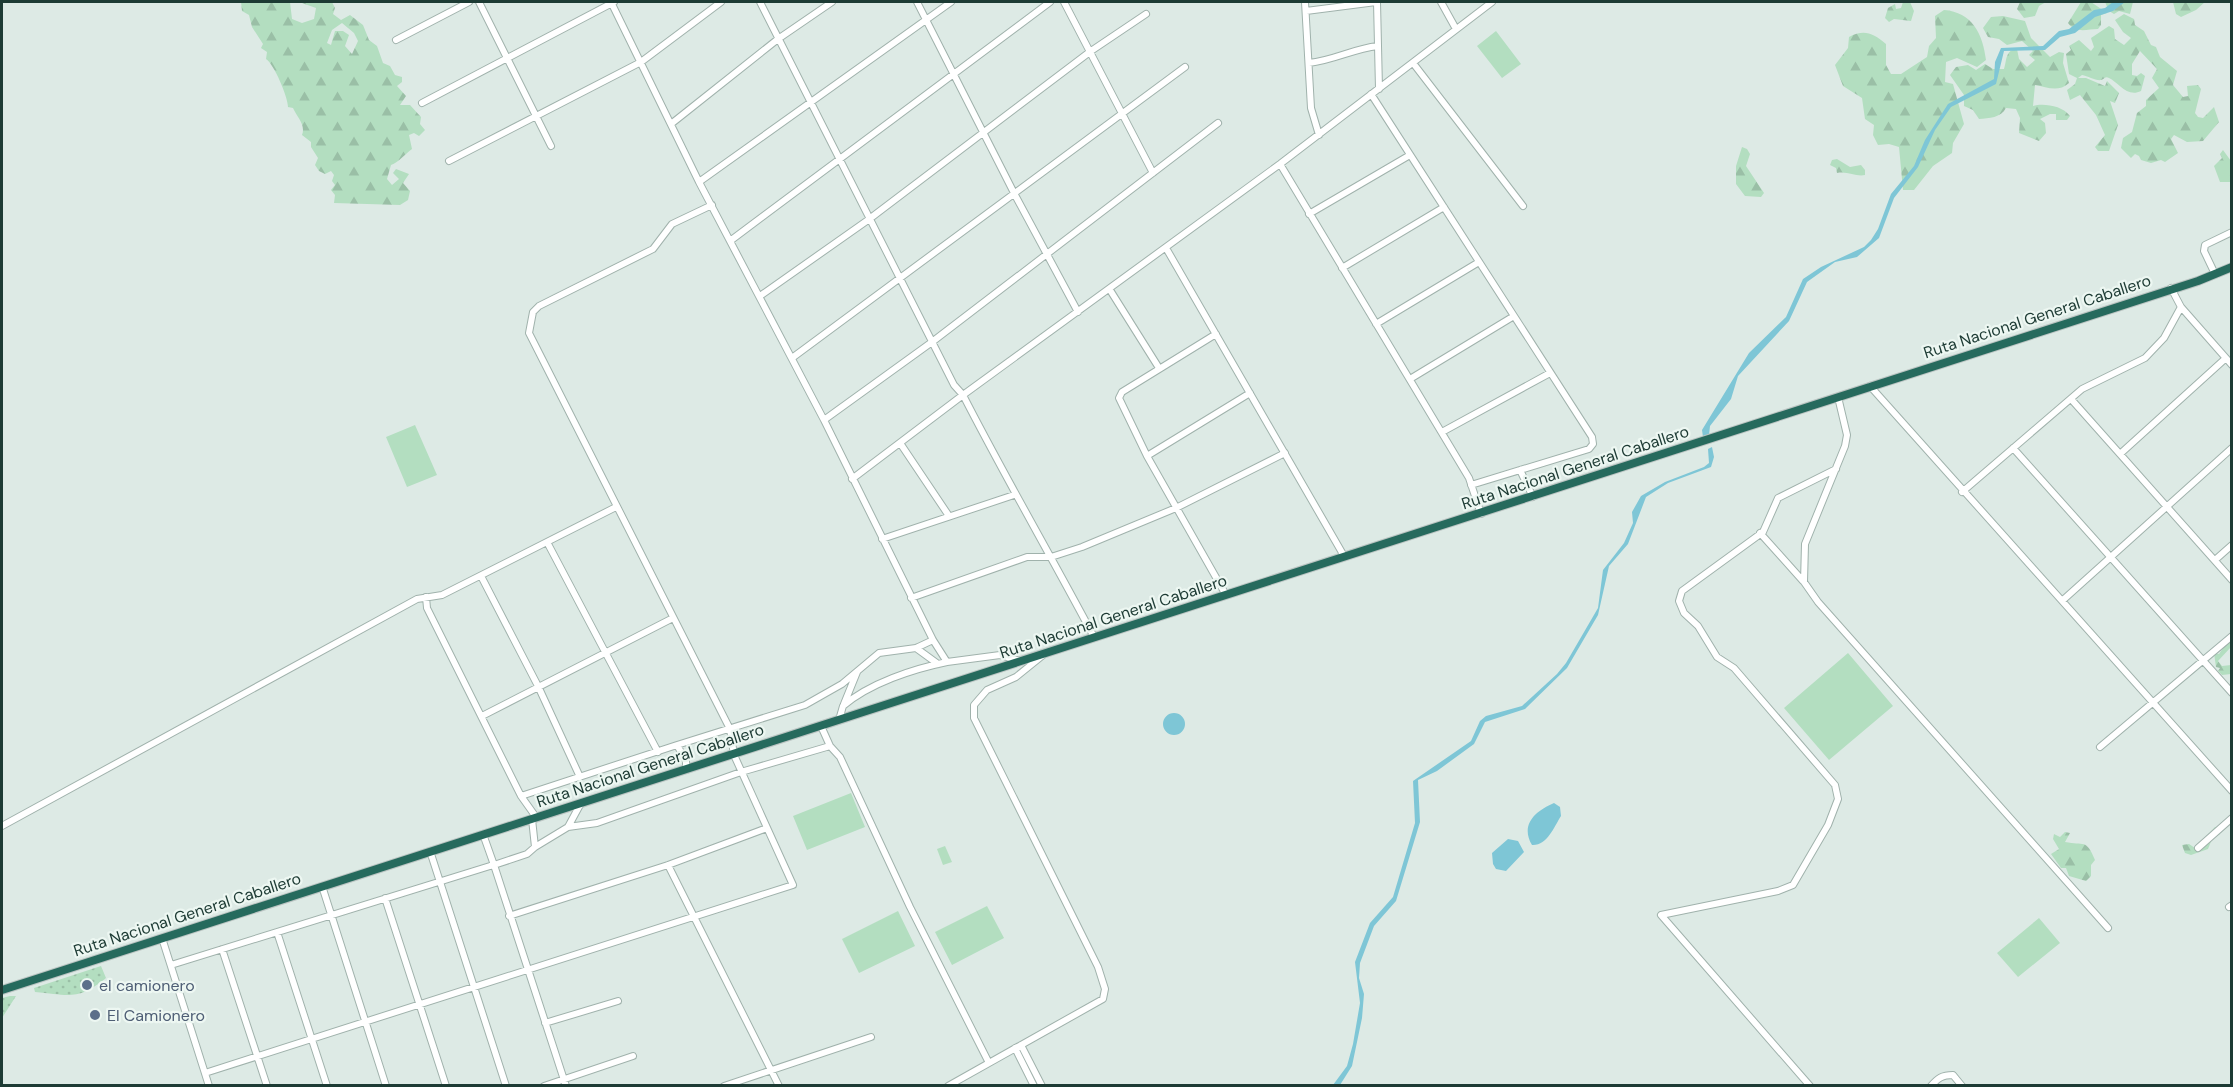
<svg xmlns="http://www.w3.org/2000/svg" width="2233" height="1087" font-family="'DM Sans',sans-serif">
<defs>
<pattern id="grass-dots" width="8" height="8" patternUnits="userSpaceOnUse" patternTransform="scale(1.5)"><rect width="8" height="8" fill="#b3dec0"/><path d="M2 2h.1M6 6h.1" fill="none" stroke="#9abfa6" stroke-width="1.8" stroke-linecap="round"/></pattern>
<pattern id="forest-firs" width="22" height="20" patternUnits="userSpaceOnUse" patternTransform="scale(1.5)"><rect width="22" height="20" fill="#b3dec0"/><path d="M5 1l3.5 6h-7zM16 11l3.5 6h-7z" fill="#9abfa6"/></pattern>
</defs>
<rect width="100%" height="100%" fill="#ddeae5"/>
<!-- grass -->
<path fill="url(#grass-dots)" d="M 101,966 L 106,978 C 78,1001 69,995 35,992 L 34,988 Z
M 10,996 L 16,996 L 2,1018 L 2,998 Z"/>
<!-- forest -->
<path fill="url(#forest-firs)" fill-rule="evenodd" d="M 241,2 L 290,2 L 292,19 L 302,23 L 314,19 L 316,8 L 299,2 L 332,2 L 335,8 L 333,14 L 341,20 L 350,15 L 363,25 L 369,40 L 377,46 L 383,63 L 390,66 L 395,75 L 402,77 L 402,82 L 397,86 L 406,96 L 400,105 L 410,105 L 421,117 L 420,124 L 425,130 L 419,136 L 414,133 L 409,135 L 412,149 C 405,154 399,162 391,165 L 387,179 L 392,185 L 399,179 L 393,173 L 396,169 L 409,174 L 403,183 L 410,191 L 408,200 L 400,205 L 334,203 L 335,195 L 331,190 L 335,185 L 332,181 L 334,175 L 331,171 L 325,174 L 319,171 L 315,165 L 318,158 L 311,147 L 311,142 L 302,135 C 306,125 297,117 293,108 L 288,107 C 288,97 274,64 266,59 L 267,52 L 261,48 L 263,44 L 252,27 L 249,15 L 242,11 ZM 342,23 L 354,33 L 358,41 L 352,54 L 345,46 L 349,35 L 343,31 L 335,31 L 331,45 L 327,43 L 332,30 Z
M 1903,2 L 1910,2 L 1914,11 L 1911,21 L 1894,19 L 1889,22 L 1885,18 L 1888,8 L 1895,4 L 1896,9 L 1901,8 Z
M 2020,2 L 2046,2 L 2039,6 L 2035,16 L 2024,18 L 2017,9 Z
M 2081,2 L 2091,2 L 2107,13 L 2101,15 L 2101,25 L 2098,29 C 2087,29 2076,34 2068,23 Z
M 2105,2 L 2133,2 L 2130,14 L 2119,11 L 2114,14 L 2109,11 Z
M 2173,2 L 2205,2 L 2196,10 L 2181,17 L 2176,14 Z
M 1944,10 C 1972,12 1983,34 1986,60 L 1977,67 L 1957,58 L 1946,62 L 1945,82 L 1953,84 L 1964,124 L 1953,143 L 1952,153 L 1933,166 L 1914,190 L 1903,190 L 1899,147 L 1889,144 L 1878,145 L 1873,135 L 1874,125 L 1865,119 L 1862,98 L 1843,86 L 1835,65 L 1848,48 L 1849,37 C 1864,29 1873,33 1886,44 L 1886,65 L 1891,74 L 1901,74 L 1927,57 L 1929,46 L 1936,38 L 1935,16 Z
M 2124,14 L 2134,19 L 2135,25 L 2144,31 L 2151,45 L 2156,47 L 2160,57 L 2177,71 L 2173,85 L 2183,97 L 2188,96 L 2187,86 L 2198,85 L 2201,89 L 2195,113 L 2198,117 L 2203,118 L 2214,107 L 2219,122 L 2203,141 L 2187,142 L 2174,135 L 2171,139 L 2178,153 L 2165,162 L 2161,160 L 2151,163 L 2141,160 L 2139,156 L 2135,154 L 2131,158 L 2121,148 L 2123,138 L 2132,132 L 2137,113 L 2146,106 L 2146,100 L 2159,88 L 2152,78 L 2157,69 L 2140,51 L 2132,64 L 2132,75 L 2137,76 L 2141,73 L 2145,76 L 2141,91 C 2127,98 2118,82 2109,78 C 2105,76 2105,79 2101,80 C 2096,81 2088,76 2082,75 L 2078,78 L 2086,78 L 2105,86 L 2107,81 L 2119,93 L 2115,103 L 2110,101 L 2118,125 L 2109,151 L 2098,151 L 2095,147 L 2105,135 L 2096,115 L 2080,95 L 2070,100 L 2067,90 L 2075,84 L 2077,78 L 2069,74 L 2066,54 L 2071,50 L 2069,46 L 2079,40 L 2091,51 L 2094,47 L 2091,38 L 2109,26 L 2114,29 L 2115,39 L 2124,45 L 2131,38 L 2123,32 L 2115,20 Z
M 2003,16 L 2025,21 L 2031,38 L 2050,57 L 2059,52 L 2064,53 L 2063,63 L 2069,83 C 2058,93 2047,87 2035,85 L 2033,106 C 2042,103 2062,105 2070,116 L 2067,120 L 2056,120 L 2056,114 L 2050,114 L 2040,119 L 2045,123 L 2046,133 L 2039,141 L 2019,133 L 2020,118 L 2016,109 L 2006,108 C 2001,118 1989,118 1979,119 L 1973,110 L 1964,106 L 1964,95 L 1950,75 L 1956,67 L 1968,65 L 1976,70 L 1985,64 L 1993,69 L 2004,69 C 2007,60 2005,50 2017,49 L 2019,59 L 2027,67 L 2035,60 L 2029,55 L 2033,51 L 2022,41 L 2007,45 L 1999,39 L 1988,37 L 1983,28 L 1991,17 Z
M 1742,147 L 1747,149 L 1750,154 L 1746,166 L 1764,193 L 1761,197 L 1745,196 L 1736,184 L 1736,166 Z
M 2223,150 L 2231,161 L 2231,182 L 2220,182 L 2214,166 L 2222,158 L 2220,154 Z
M 1837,159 L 1850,167 L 1861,165 L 1865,170 L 1865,175 C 1856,177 1848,171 1837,173 L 1836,168 L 1830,165 L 1832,160 Z
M 2231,642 L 2231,647 L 2218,661 L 2222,666 L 2231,665 L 2231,674 L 2222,675 L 2218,671 L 2220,668 L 2216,667 L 2214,653 L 2219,654 L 2226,644 Z
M 2215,827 L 2220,827 L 2220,834 L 2212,839 L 2208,849 L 2191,855 L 2185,853 L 2182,845 L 2189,844 L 2195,848 Z
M 2065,832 L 2070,833 L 2065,842 C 2084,846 2086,838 2095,860 L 2091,865 L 2091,876 L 2086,881 L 2069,876 L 2066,868 L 2061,868 L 2051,854 L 2059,849 L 2053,839 L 2054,834 L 2060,837 Z"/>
<!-- pitch -->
<path fill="#b3dec0" d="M 1496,31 L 1521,64 L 1502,78 L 1477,46 Z
M 415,425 L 437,475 L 407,487 L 386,437 Z
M 1848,653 L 1893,706 L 1829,760 L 1784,708 Z
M 851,793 L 865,827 L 807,850 L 793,816 Z
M 945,846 L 952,862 L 943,865 L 937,849 Z
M 987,906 L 1004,938 L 952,965 L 935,932 Z
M 898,911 L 915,946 L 859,973 L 842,939 Z
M 2039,918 L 2060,943 L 2018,977 L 1997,953 Z"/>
<!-- water -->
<path fill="#7ec6d6" d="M 2113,2 L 2125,2 L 2113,11 L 2095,17 L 2075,33 L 2060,37 L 2045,50 L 2004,51 L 1996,84 L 1951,107 L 1935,130 L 1918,167 L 1894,198 L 1879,238 L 1857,257 L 1835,262 L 1807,282 L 1789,321 L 1738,376 L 1731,399 L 1710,426 L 1709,435 L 1703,437 L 1702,430 L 1749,353 L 1786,317 L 1803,279 L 1821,267 L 1864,247 L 1871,240 L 1878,229 L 1891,194 L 1914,166 L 1925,140 L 1948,104 L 1994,79 L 1995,62 L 2001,48 L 2043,46 L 2059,31 L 2069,29 L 2094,10 L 2105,8 Z
M 1712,447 L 1714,457 L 1711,467 L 1668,483 L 1646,497 L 1628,544 L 1609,566 L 1598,615 L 1567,668 L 1525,709 L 1485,722 L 1474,744 L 1437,771 L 1418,780 L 1420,822 L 1396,901 L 1374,926 L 1360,963 L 1359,978 L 1364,994 L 1362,1018 L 1352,1066 L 1340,1085 L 1333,1085 L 1347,1066 L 1353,1044 L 1360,1003 L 1355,962 L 1370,923 L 1393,897 L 1415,823 L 1413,781 L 1471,741 L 1480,721 L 1486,716 L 1522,706 L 1557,674 L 1566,663 L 1598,608 L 1603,570 L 1624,543 L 1633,523 L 1632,512 L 1641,496 L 1665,482 L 1704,467 L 1709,463 L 1708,449 Z
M1163 724a11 11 0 1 1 22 0a11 11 0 1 1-22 0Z
M 1554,803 L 1560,807 L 1561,816 C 1554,827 1547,846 1532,845 C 1520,825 1535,811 1554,803 Z
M 1508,839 L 1518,841 L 1524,852 L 1506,871 L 1496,869 L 1493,864 L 1492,853 Z"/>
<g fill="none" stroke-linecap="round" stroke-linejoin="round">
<defs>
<path id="minor" d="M 479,2 L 551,146
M 611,2 L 699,182 L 824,420 L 933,640 L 947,662 L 1000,655 L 1020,661
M 760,2 L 954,385 L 963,395 C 1005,477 1051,556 1094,637
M 917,2 L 1015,195 L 1078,312
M 1064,2 L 1153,173
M 1305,2 L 1311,108 L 1319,135
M 1377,2 L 1379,89
M 1441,2 L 1456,29
M 1306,11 L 1376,2
M 396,40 L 469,2
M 1309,63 C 1335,60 1352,49 1378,46
M 1413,63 L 1523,206
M 1371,94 L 1592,437 L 1593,444 L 1589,449 L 1471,485
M 422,103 L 614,2
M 671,124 L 778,39 L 832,2
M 449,161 L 641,62 L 721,2
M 1280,164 L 1469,478 L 1481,514
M 699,182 L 951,2
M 1309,214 L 1410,155
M 730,241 L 1050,2
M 1166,248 L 1344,556
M 1342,268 L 1444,207
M 2215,274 L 2204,251 L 2205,245 L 2232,232
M 2171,288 L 2181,307 L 2232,365
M 1110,290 L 1159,368
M 760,296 L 868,220 L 1091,51 L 1146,14
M 1376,324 L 1479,262
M 1216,334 L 1122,392 L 1119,398 L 1147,456 L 1226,595
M 792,358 L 1185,67
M 1410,379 L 1514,316
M 1870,386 L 2232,791
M 1838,397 L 1847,435 L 1845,446 L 1805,544 L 1804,582 L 1818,602 L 2108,928
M 2071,399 L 2232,580
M 824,420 L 932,342 L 1218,123
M 1442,432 L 1550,373
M 900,443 L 949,516
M 2013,448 L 2232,693
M 2120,454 L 2226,358
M 1147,456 L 1250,393
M 1520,470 L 1533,497
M 852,479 L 963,395 L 1280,164 L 1492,2
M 1962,492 L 2082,389 L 2145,358 L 2164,338 L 2181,307
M 1760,533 L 1803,581
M 882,539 L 1014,495
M 547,542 L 658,752
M 2215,560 L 2232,545
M 481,576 L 538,686 L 580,777
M 426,597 L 427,608 L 521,796 L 536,817
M 911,598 L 1027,557 L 1051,557 L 1082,547 L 1176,508 L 1285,453
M 2063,600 L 2232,448
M 916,648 L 938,664
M 844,704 L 857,672
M 482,716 L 673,618
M 839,720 L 843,706 C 870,683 913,669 947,662
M 821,726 L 830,746 L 840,757 L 910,907 L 989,1063
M 677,745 L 805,705 L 842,684 L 879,653 L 916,648 L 933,640
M 2100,747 L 2232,636
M 521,796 L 677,745 L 686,761 L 686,770
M 532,819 L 535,847 L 527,854 L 494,865 L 566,1086
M 2,826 L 417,599 L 442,595 L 616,507
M 568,827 L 597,823 L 741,772 L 830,746
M 535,847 L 568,827 L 581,803
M 2198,848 L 2232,818
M 430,851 L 506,1086
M 668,865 L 779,1086
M 322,886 L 386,1086
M 385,898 L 446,1086
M 2229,907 L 2232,905
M 509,916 L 668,865 L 767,828
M 277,932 L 327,1086
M 162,938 L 209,1086
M 222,949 L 267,1086
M 171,965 L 490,866 L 494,865 L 483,834
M 545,1023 L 618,1001
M 1021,1045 L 1042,1086
M 1015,1048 L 1034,1086
M 205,1073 L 793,885 L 734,755 L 730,729 L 529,333 L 533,312 L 539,306 L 653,249 L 672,224 L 712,205
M 544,1086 L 633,1056
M 724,1086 L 871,1037
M 948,1086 L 1103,999 L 1105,989 L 1098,967 L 974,718 L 974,705 L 987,690 L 1016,677 L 1042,656
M 1810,1086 L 1661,915 L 1778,891 L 1793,885 L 1828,825 L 1838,799 L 1835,785 L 1734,668 L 1717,657 L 1698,626 L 1684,613 L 1679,601 L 1682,591 L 1763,532 L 1778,498 L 1836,469
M 1931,1086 C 1938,1078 1942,1075 1953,1075 L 1962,1086"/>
<path id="highway" d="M 2,990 L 2198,281 L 2232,267"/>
</defs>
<!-- minor casing -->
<use href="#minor" stroke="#a0b2ac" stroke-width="8"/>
<!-- highway casing -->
<use href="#highway" stroke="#bbc4c2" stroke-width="10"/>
<!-- minor -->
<use href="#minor" stroke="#fff" stroke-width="6"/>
<!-- highway -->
<use href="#highway" stroke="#266a5d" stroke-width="8"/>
</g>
<!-- markers -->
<g fill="#5c6f8a" stroke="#edf7f2" stroke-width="2">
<circle cx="87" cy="985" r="6"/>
<circle cx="95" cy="1015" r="6"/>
</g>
<g text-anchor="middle" stroke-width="4.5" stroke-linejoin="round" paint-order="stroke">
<!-- street labels -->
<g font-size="16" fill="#1d3b34" stroke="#edf7f2">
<text transform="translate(2037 316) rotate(-18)" y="6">Ruta Nacional General Caballero</text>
<text transform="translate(1575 467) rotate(-18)" y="6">Ruta Nacional General Caballero</text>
<text transform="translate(1113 616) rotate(-18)" y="6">Ruta Nacional General Caballero</text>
<text transform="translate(650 765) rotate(-18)" y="6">Ruta Nacional General Caballero</text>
<text transform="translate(187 914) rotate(-18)" y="6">Ruta Nacional General Caballero</text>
</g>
<!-- service labels -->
<g font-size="16" fill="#4e5e75" stroke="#edf7f2" text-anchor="start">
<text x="99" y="991">el camionero</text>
<text x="107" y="1021">El Camionero</text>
</g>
</g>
<!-- border -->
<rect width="2233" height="1087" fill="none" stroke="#1d3b34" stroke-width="6"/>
</svg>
